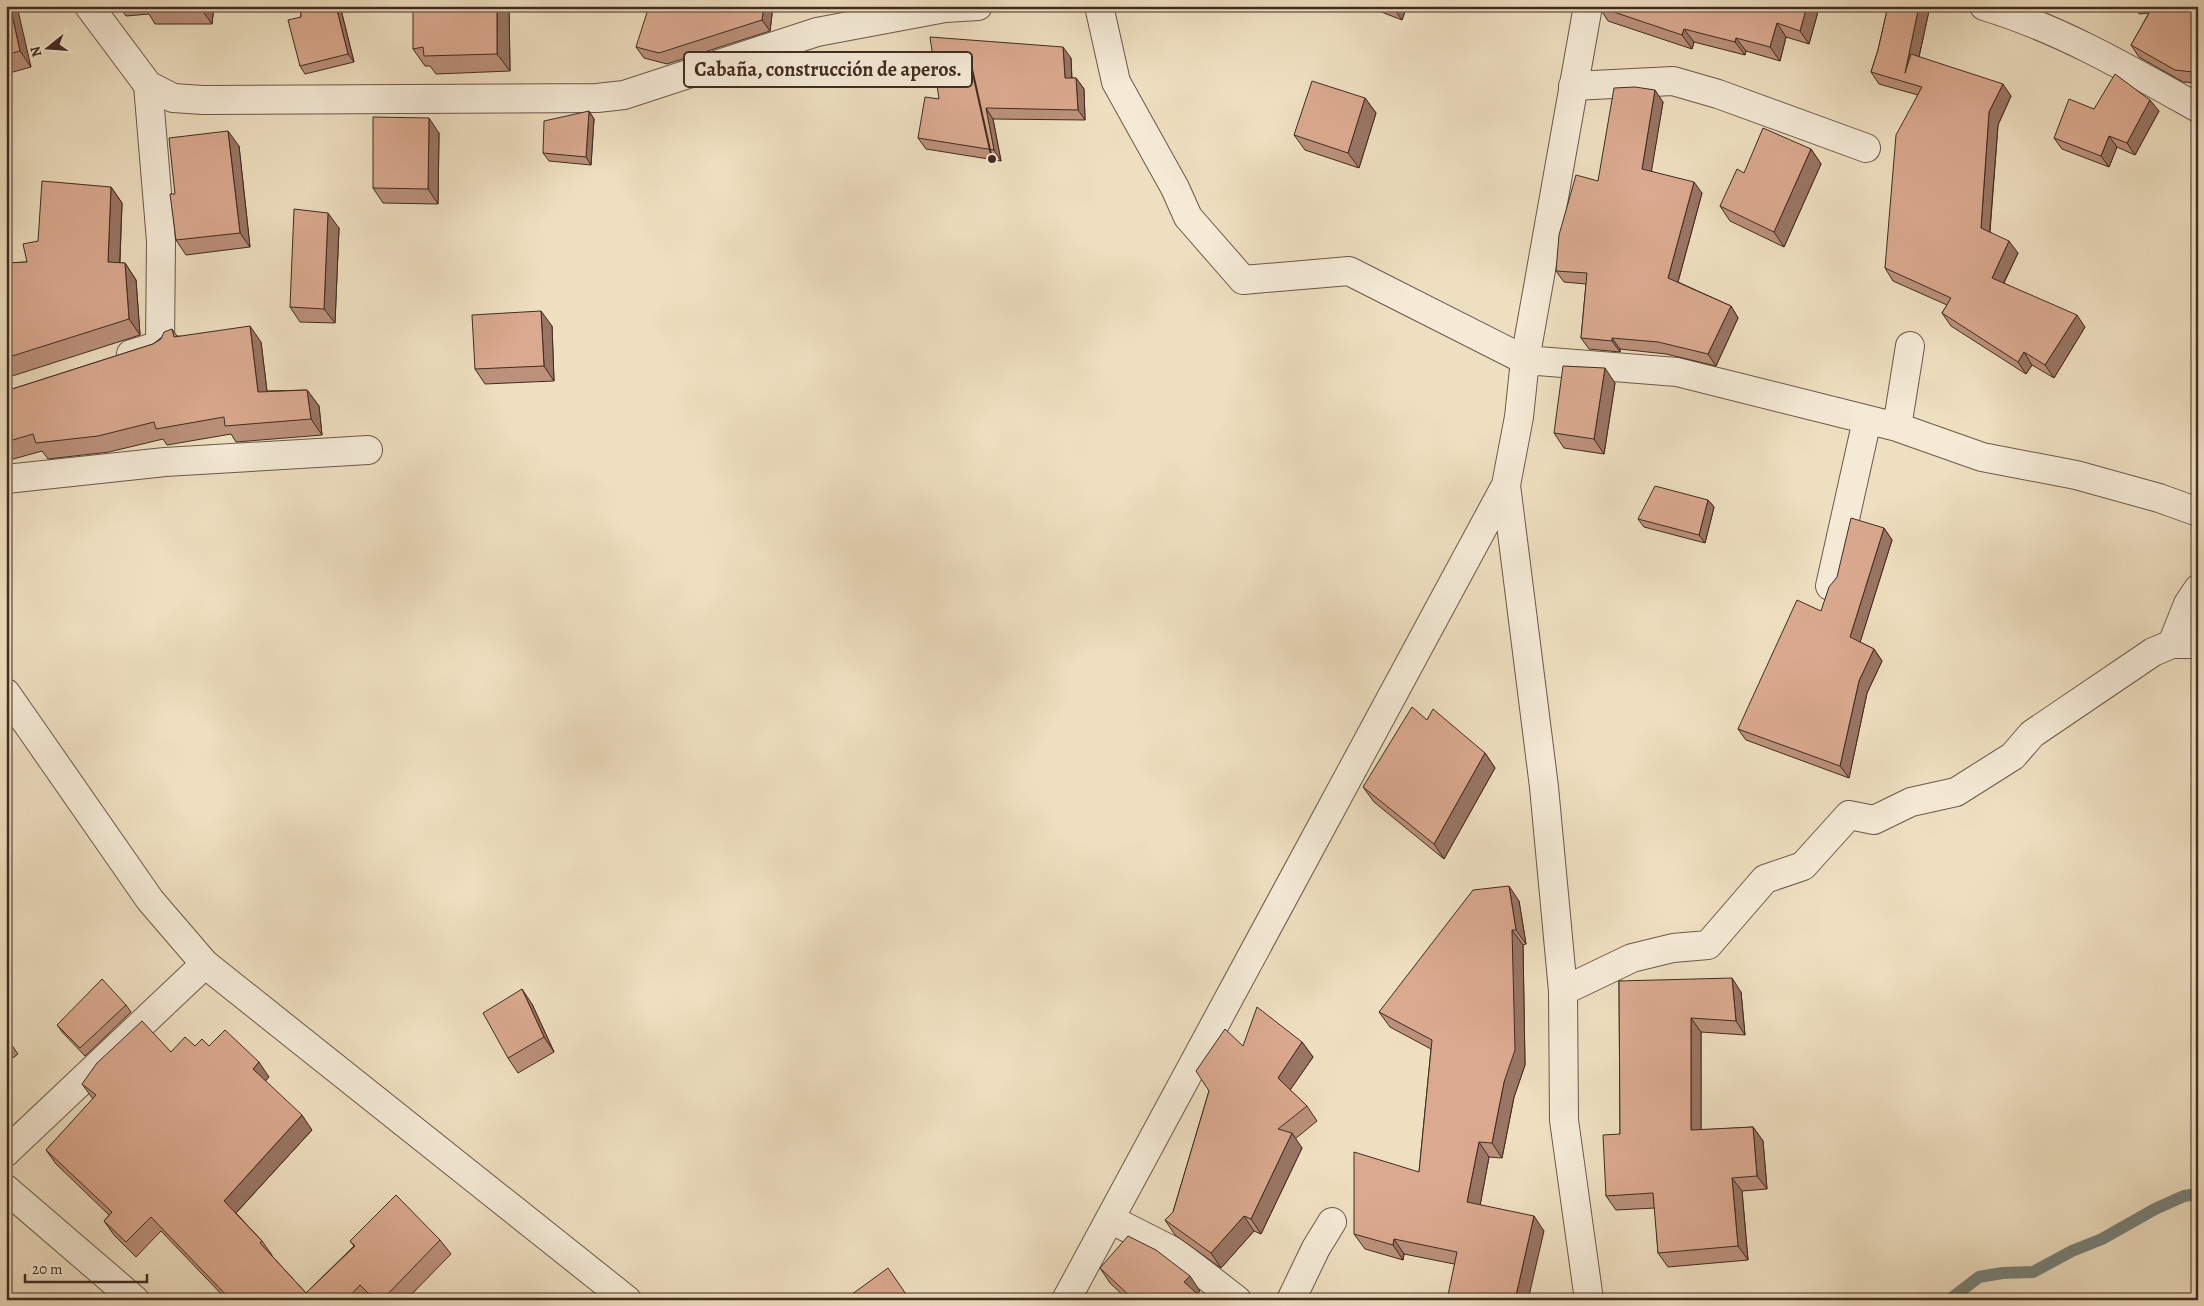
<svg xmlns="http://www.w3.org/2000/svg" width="2204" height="1306" font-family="Alegreya,serif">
<rect width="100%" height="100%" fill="#eedfc0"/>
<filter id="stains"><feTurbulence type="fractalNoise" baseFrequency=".004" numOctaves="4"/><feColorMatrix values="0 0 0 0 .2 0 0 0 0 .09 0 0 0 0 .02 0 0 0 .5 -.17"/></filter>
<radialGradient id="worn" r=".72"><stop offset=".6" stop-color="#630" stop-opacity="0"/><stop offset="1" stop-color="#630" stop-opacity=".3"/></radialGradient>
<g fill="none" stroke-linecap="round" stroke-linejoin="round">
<!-- stream -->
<path stroke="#76827c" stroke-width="12" d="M 1949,1300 L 1979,1277 L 2002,1273 L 2033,1272 L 2072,1251 L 2102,1239 L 2155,1209 L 2184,1196 L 2198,1194"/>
<defs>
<path id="street" d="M 89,6 L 148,85 L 173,98 L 203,100 L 597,98 L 624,95 L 817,32 L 945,8 L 978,6
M 1099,6 L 1116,82 L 1175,188 L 1188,217 L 1243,280 L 1349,271 L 1525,360 L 1677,372 L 1897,427 L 1982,457 L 2076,475 L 2159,498 L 2198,512
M 1984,6 C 2060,29 2129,69 2198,108
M 1573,86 L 1673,81 L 1718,94 L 1866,148
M 131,354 L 160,345 L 161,241 L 148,85
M 1897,427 L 1910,346
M 6,479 L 165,462 L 368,450
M 1506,485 L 1544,787 L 1563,991 L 1564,1120 L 1589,1300
M 1830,586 L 1867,420
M 2172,644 L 2198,644
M 6,693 L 150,900 L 205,964 L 627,1300
M 1563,991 L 1632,958 L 1673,948 L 1708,945 L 1765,879 L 1803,866 L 1849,815 L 1874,820 L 1911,802 L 1956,792 L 2013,756 L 2032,734 L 2153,652 L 2172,644 L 2188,604 L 2198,589
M 6,1152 L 205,964
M 6,1189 L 135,1300
M 1110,1219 L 1175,1252 L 1237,1300
M 1066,1300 L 1506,485 L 1519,417 L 1525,360 L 1588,6
M 1291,1300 L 1316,1248 L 1332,1222"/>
</defs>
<!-- street casing -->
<use href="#street" stroke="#6c5849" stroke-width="30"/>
<!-- street -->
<use href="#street" stroke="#f4ead6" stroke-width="28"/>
</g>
<!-- wall -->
<path fill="#bb917b" stroke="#412b21" d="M 6,6 L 31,67 L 6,74 Z
M 119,6 L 214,6 L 212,24 L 155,24 L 149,14 L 126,16 Z
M 301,6 L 340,6 L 354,62 L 305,74 L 300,66 Z
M 509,6 L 510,71 L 436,74 L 430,66 L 425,66 L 413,49 Z
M 773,6 L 770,31 L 667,64 L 644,58 L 636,47 Z
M 1366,6 L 1407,6 L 1402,20 Z
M 1599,6 L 1818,6 L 1819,8 L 1809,44 L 1786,37 L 1780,61 L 1746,51 L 1745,55 L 1694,42 L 1692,49 L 1608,21 L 1599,7 Z
M 1888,6 L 1930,6 L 1919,57 L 2011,96 L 1998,125 L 1990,232 L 2018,253 L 2004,283 L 2085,327 L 2054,378 L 2032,365 L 2026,374 L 1951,326 L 1942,313 L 1947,305 L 1893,281 L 1885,268 L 1918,95 L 1879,84 L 1871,72 L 1878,50 Z
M 2134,6 L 2198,6 L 2198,83 L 2183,82 L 2139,57 L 2131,45 L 2149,13 L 2139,14 Z
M 1071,58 L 1072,78 L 1076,78 L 1084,89 L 1085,120 L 993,119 L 1001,161 L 926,149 L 918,138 L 939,99 Z
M 1365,98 L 1376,113 L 1359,168 L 1305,150 L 1294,135 Z
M 1663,102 L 1651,171 L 1702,193 L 1678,282 L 1731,306 L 1738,318 L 1716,366 L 1666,354 L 1620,349 L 1620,352 L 1589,349 L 1581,338 L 1586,284 L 1564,282 L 1556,271 L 1598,181 Z
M 2094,109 L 2159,111 L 2135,155 L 2117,147 L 2109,167 L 2062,149 L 2054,138 Z
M 589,111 L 594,119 L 591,165 L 549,161 L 543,153 Z
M 439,133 L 438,204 L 383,203 L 373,188 Z
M 239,146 L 250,247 L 186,255 L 176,240 L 175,194 Z
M 1811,149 L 1821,164 L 1784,247 L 1730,221 L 1720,206 L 1744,173 Z
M 111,187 L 122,203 L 120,263 L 125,263 L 136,280 L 140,335 L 6,378 L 6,263 L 27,262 L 38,241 Z
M 339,228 L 335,323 L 300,322 L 290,307 Z
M 552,326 L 554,381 L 485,384 L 475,369 Z
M 172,329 L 177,336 L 261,342 L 267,391 L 307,390 L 319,406 L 322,435 L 236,442 L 231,434 L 167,445 L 163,439 L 109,452 L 48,459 L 42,451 L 6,461 L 6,391 L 153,344 Z
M 1615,383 L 1604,454 L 1564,448 L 1554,433 Z
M 1708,500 L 1714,507 L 1705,543 L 1644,527 L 1638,519 Z
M 1884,528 L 1892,540 L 1860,642 L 1874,649 L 1882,661 L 1867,693 L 1849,778 L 1746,740 L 1738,729 L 1821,611 Z
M 1427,720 L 1485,753 L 1495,768 L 1444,859 L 1374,802 L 1363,787 Z
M 1519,901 L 1526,944 L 1523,945 L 1525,1065 L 1514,1097 L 1502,1158 L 1489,1157 L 1480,1205 L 1544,1231 L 1454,1264 L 1404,1254 L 1403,1260 L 1365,1249 L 1354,1234 L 1419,1172 L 1431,1049 L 1390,1027 L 1379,1012 Z
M 1619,981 L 1741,992 L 1745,1035 L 1701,1032 L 1701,1130 L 1753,1127 L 1763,1141 L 1767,1189 L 1742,1191 L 1748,1260 L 1668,1267 L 1658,1253 L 1655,1208 L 1616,1210 L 1606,1196 L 1620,1134 Z
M 532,1004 L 554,1052 L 518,1073 L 508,1058 Z
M 126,1005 L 131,1012 L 85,1056 L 63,1033 L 57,1025 Z
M 6,1037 L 18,1054 L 6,1063 Z
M 1302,1042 L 1313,1057 L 1290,1090 L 1307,1106 L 1317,1121 L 1295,1139 L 1302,1148 L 1261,1234 L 1254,1231 L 1221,1268 L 1175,1235 L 1165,1220 L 1173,1212 L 1209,1091 L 1243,1046 Z
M 195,1046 L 209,1046 L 269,1077 L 265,1081 L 312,1130 L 236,1213 L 262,1241 L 272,1255 L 272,1256 L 306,1293 L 354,1246 L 350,1241 L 440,1240 L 451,1254 L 406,1300 L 227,1300 L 161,1231 L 136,1257 L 114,1235 L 104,1221 L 109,1215 L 56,1164 L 46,1150 L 93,1099 L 82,1084 L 171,1052 Z
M 1100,1268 L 1200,1291 L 1197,1294 L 1204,1300 L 1128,1300 L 1110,1283 Z"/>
<!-- shaded-wall -->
<path fill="#997664" stroke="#412b21" d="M 10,6 L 17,6 L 31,67 L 20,51 Z
M 202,6 L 214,6 L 212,24 L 202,10 Z
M 336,6 L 340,6 L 354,62 L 348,54 Z
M 497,6 L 509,6 L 510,71 L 497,54 Z
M 764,6 L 773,6 L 770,31 L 762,20 Z
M 1392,6 L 1407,6 L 1402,20 Z
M 1807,6 L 1818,6 L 1819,8 L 1809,44 L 1800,31 Z
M 1919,6 L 1930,6 L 1913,84 L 1905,73 Z
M 1777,23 L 1786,37 L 1780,61 L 1770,47 Z
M 1684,29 L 1694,42 L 1692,49 L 1682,35 Z
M 1736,38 L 1746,51 L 1745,55 L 1735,42 Z
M 1063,47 L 1071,58 L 1072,89 L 1065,78 Z
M 2193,68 L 2198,74 L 2198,79 L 2193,72 Z
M 1076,78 L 1084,89 L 1085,120 L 1078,110 Z
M 2003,84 L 2011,96 L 1998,125 L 1989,240 L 1981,228 L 1989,112 Z
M 1655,90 L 1663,102 L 1650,180 L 1642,169 Z
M 1365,98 L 1376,113 L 1359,168 L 1348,153 Z
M 2150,100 L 2159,111 L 2135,155 L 2127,143 Z
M 986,108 L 993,119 L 1001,161 L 994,150 Z
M 589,111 L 594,119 L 591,165 L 586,157 Z
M 429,118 L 439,133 L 438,204 L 428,189 Z
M 228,131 L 239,146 L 250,247 L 240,233 Z
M 2109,136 L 2117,147 L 2109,167 L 2101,156 Z
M 1811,149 L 1821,164 L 1784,247 L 1774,232 Z
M 1694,182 L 1702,193 L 1676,289 L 1668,278 Z
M 111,187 L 122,203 L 119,278 L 108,262 Z
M 328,213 L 339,228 L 335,323 L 324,309 Z
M 2009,241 L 2018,253 L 2000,290 L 1992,278 Z
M 125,263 L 136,280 L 140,335 L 129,319 Z
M 1731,306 L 1738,318 L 1716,366 L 1708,354 Z
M 541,311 L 552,326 L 554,381 L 544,366 Z
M 2077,315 L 2085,327 L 2054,378 L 2045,365 Z
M 250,326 L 261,342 L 269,408 L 258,392 Z
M 1612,338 L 1620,349 L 1620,352 L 1612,341 Z
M 2024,352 L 2032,365 L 2026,374 L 2018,362 Z
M 1605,368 L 1615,383 L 1604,454 L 1594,439 Z
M 307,390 L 319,406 L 322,435 L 311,419 Z
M 1708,500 L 1714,507 L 1705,543 L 1699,535 Z
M 1884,528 L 1892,540 L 1858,649 L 1850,637 Z
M 1874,649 L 1882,661 L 1867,693 L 1849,778 L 1840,766 L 1859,681 Z
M 1485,753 L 1495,768 L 1444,859 L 1434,844 Z
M 1509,886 L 1519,901 L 1526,944 L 1516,930 Z
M 1512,930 L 1523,945 L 1525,1065 L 1514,1097 L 1502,1158 L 1492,1143 L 1504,1082 Z
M 1732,978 L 1741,992 L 1745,1035 L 1736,1021 Z
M 522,989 L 532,1004 L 554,1052 L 544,1037 Z
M 1691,1018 L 1701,1032 L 1701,1144 L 1691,1130 Z
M 1302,1042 L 1313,1057 L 1288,1093 L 1278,1078 Z
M 259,1062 L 269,1077 L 263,1084 L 253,1069 Z
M 302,1115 L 312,1130 L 234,1215 L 224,1201 Z
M 1753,1127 L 1763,1141 L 1767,1189 L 1757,1176 Z
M 1292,1133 L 1302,1148 L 1261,1234 L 1251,1219 Z
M 1479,1142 L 1489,1157 L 1478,1217 L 1467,1202 Z
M 1732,1178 L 1742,1191 L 1748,1260 L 1738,1246 Z
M 1244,1216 L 1254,1231 L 1221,1268 L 1211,1253 Z
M 1534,1216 L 1544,1231 L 1528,1300 L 1515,1300 Z
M 1394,1239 L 1404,1254 L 1403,1260 L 1393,1245 Z
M 1190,1276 L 1200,1291 L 1195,1297 L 1184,1282 Z"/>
<!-- building -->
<path fill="#daa98f" stroke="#412b21" d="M 6,6 L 10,6 L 20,51 L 6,55 Z
M 145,6 L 202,6 L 202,10 L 146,10 Z
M 301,6 L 336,6 L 348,54 L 300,66 L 288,20 L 301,17 Z
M 413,6 L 497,6 L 497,54 L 424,56 L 423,47 L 413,49 Z
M 649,6 L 764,6 L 762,20 L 659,53 L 636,47 Z
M 1599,6 L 1807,6 L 1800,31 L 1777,23 L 1770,47 L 1736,38 L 1735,42 L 1684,29 L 1682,35 L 1599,7 Z
M 1888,6 L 1919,6 L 1905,73 L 1911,54 L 2003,84 L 1989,112 L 1981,228 L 2009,241 L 1992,278 L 2077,315 L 2045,365 L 2024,352 L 2018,362 L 1942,313 L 1951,298 L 1885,268 L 1896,135 L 1922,87 L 1871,72 L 1878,50 Z
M 2153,6 L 2198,6 L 2198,69 L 2193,68 L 2193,72 L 2175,70 L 2131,45 Z
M 930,37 L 1063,47 L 1065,78 L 1076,78 L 1078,110 L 986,108 L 994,150 L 918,138 L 925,97 L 939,99 Z
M 2115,74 L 2150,100 L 2127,143 L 2109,136 L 2101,156 L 2054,138 L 2069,99 L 2094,109 Z
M 1312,81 L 1365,98 L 1348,153 L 1294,135 Z
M 1635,87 L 1655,90 L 1642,169 L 1694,182 L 1668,278 L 1731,306 L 1708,354 L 1658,342 L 1612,338 L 1612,341 L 1581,338 L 1587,273 L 1556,271 L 1559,235 L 1576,175 L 1598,181 L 1614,88 Z
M 589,111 L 586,157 L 543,153 L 544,121 Z
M 373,117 L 429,118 L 428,189 L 373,188 Z
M 1763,128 L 1811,149 L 1774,232 L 1720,206 L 1737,169 L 1744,173 Z
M 228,131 L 240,233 L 176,240 L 170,194 L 175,194 L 169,138 Z
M 42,181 L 111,187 L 108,262 L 125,263 L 129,319 L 6,358 L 6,263 L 27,262 L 23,244 L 38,241 Z
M 294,209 L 328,213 L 324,309 L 290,307 Z
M 541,311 L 544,366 L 475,369 L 472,315 Z
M 250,326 L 258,392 L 307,390 L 311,419 L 225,426 L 224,417 L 156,429 L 154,422 L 98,436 L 36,443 L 33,434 L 6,442 L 6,391 L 153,344 L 161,339 L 164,332 L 172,329 L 174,337 Z
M 1563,366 L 1605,368 L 1594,439 L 1554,433 Z
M 1655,486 L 1708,500 L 1699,535 L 1638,519 Z
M 1851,518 L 1884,528 L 1850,637 L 1874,649 L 1859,681 L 1840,766 L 1738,729 L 1797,600 L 1821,611 L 1829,587 L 1837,577 Z
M 1412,707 L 1427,720 L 1433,709 L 1485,753 L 1434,844 L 1363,787 Z
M 1509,886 L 1516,930 L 1512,930 L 1515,1050 L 1504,1082 L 1492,1143 L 1479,1142 L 1467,1202 L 1534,1216 L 1515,1300 L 1447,1300 L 1457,1252 L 1394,1239 L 1393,1245 L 1354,1234 L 1354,1152 L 1419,1172 L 1432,1040 L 1379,1012 L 1473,890 Z
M 1732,978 L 1736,1021 L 1691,1018 L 1691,1130 L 1753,1127 L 1757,1176 L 1732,1178 L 1738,1246 L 1658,1253 L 1653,1193 L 1606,1196 L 1603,1135 L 1620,1134 L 1619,981 Z
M 102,979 L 126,1005 L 80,1048 L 57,1025 Z
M 522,989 L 544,1037 L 508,1058 L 483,1013 Z
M 1257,1007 L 1302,1042 L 1278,1078 L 1307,1106 L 1278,1129 L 1292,1133 L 1251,1219 L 1244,1216 L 1211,1253 L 1165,1220 L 1173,1212 L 1209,1091 L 1196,1071 L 1225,1029 L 1243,1046 Z
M 142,1021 L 171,1052 L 185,1037 L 195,1046 L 202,1039 L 209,1046 L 225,1030 L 259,1062 L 253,1069 L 302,1115 L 224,1201 L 262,1241 L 260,1243 L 306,1293 L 355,1246 L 350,1241 L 396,1195 L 440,1240 L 382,1300 L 375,1300 L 360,1285 L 346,1300 L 231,1300 L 151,1217 L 126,1242 L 104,1221 L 112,1212 L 46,1150 L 96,1095 L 82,1084 L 97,1063 Z
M 1128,1236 L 1156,1250 L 1190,1276 L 1184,1282 L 1204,1300 L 1134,1300 L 1100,1268 Z
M 888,1268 L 910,1300 L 844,1300 Z"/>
<!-- callouts -->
<path fill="none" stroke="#412b21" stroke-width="2" d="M992 159L972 69"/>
<circle fill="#412b21" stroke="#f4ead6" stroke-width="2" cx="992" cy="159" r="5"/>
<rect fill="#f4ead6" stroke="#412b21" stroke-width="2" x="684" y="52" width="288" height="35" rx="5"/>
<g font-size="20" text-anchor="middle" font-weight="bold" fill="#412b21">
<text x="828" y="76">Cabaña, construcción de aperos.</text>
</g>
<!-- margin -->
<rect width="2204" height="1306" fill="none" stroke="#eedfc0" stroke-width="25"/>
<rect x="8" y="8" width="2189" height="1291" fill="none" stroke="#412b21" stroke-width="2.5"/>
<rect x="12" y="12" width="2179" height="1281" fill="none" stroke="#412b21"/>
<!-- north arrow -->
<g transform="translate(48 48) rotate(253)" stroke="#f4ead6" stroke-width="4" paint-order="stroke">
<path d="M0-4L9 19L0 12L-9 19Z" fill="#412b21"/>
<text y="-8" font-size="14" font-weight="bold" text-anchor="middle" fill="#412b21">N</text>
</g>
<!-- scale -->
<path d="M25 1274v8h122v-8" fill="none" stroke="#412b21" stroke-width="2.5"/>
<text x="32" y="1274" font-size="15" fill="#412b21" stroke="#f4ead6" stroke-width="4" paint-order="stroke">20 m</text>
<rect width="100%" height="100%" filter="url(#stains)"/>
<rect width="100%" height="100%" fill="url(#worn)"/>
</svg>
